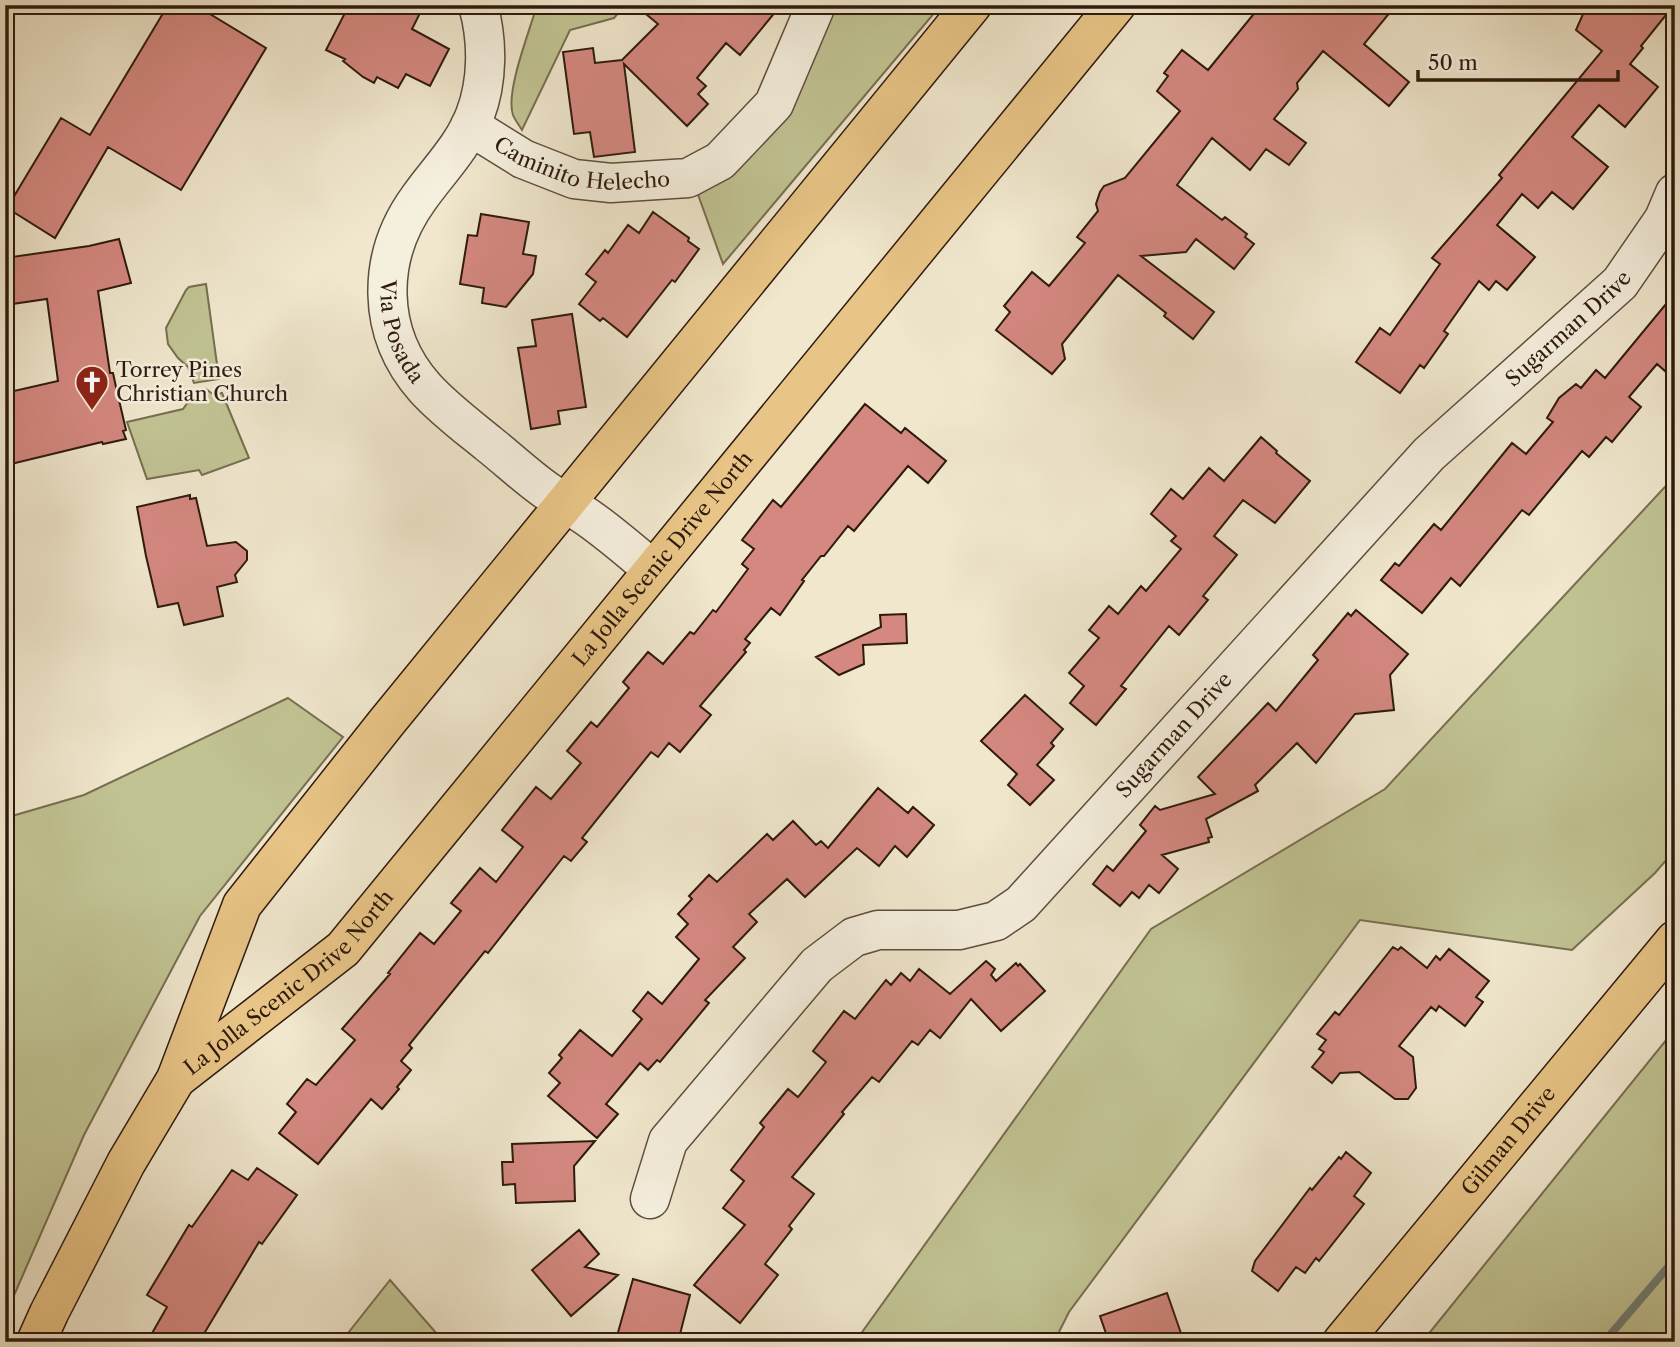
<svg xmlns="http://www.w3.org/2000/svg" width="1680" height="1347" font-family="'Libre Caslon Text',serif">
<rect width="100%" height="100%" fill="#f0e7cd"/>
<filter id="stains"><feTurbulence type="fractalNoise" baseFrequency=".00286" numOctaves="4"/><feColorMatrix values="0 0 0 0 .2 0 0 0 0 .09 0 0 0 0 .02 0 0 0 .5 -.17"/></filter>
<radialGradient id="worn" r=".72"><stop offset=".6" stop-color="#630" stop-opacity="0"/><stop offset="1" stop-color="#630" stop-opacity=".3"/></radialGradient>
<!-- green -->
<path fill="#c1c393" stroke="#786e50" stroke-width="2" d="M 537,5 L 625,5 L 614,18 L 570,30 L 522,130 C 519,125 515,120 513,115 C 505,92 530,30 537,5 Z
M 836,5 L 941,5 L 723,264 L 696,189 Z
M 206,284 L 219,379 L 194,383 L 188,367 L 178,358 L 168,344 L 166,328 L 186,290 L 189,287 Z
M 206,389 L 214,395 L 222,393 L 249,458 L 202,475 L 199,470 L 147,479 L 127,422 L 183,409 L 193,395 Z
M 1675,476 L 1675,850 L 1655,873 L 1572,950 L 1360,920 L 1069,1312 L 1054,1342 L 855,1342 L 1151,929 L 1385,789 Z
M 288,698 L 343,737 L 200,916 L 84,1135 L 5,1316 L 5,818 L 84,795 Z
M 1675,1029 L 1675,1342 L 1422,1342 Z
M 390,1280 L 444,1342 L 341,1342 Z"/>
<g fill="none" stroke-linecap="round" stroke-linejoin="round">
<!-- stream -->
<path stroke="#6f7d75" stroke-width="8" d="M 1604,1342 L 1675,1259"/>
</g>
<!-- building -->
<path fill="#d48880" stroke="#2e1a0e" stroke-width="2" d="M 168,5 L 195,5 L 266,48 L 181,190 L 108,147 L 55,238 L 7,208 L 61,118 L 90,135 Z
M 349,5 L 424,5 L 412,29 L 449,49 L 430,86 L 406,74 L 398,88 L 377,77 L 374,83 L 363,77 L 343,61 L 345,59 L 326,50 Z
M 635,5 L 781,5 L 740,55 L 726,43 L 697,78 L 706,86 L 698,94 L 708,104 L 687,126 L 624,64 L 635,152 L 594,157 L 590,132 L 574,134 L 563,52 L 593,48 L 595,63 L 622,60 L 658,24 Z
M 1261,5 L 1396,5 L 1364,44 L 1409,82 L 1389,106 L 1323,51 L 1297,83 L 1298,89 L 1274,119 L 1306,143 L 1289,165 L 1266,149 L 1250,170 L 1212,138 L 1177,185 L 1222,220 L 1225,217 L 1247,234 L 1245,237 L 1254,244 L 1234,269 L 1196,239 L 1186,252 L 1141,256 L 1214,312 L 1193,339 L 1164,316 L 1166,313 L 1118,275 L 1062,344 L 1065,359 L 1052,374 L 996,330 L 1010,312 L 1004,306 L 1032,272 L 1049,286 L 1085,243 L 1077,237 L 1098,211 L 1096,204 L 1100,192 L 1104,186 L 1125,178 L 1180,111 L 1157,91 L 1168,76 L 1164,73 L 1182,50 L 1208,70 Z
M 1587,5 L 1674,5 L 1641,46 L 1643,48 L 1630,64 L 1658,87 L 1625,127 L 1599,105 L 1572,137 L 1608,167 L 1573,209 L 1552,192 L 1538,208 L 1522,194 L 1497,225 L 1535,257 L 1507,290 L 1496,281 L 1489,290 L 1479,281 L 1444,331 L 1448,334 L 1424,368 L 1420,365 L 1400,393 L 1356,362 L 1380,328 L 1390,335 L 1440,264 L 1432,258 L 1502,178 L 1499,175 L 1602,51 L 1576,30 Z
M 653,212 L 689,238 L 688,241 L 699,249 L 675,282 L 672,280 L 627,337 L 603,318 L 600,321 L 579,304 L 596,282 L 586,274 L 605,250 L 608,253 L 628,225 L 639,233 Z
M 481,214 L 529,222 L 523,254 L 536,256 L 533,274 L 506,307 L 482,303 L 484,288 L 460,284 L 468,235 L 477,236 Z
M 119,239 L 131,283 L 98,291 L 110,373 L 113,373 L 116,387 L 126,430 L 123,431 L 126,439 L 103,444 L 102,442 L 7,465 L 5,393 L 58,381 L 47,299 L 5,305 L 5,258 L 89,246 Z
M 1675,293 L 1675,360 L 1665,371 L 1657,364 L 1629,397 L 1641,407 L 1612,442 L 1606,437 L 1589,457 L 1582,451 L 1529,515 L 1522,510 L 1460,586 L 1451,578 L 1422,613 L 1381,580 L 1395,563 L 1399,566 L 1434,524 L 1441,530 L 1512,443 L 1526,454 L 1553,422 L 1547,418 L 1559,398 L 1576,384 L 1581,388 L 1596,370 L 1605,378 Z
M 572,314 L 586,407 L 558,411 L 560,424 L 531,429 L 518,348 L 536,346 L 532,320 Z
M 865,404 L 901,433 L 905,428 L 946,461 L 928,483 L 908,466 L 854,531 L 848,526 L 824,556 L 821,556 L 802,580 L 804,581 L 780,615 L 771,608 L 745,639 L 750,643 L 744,650 L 746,652 L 700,706 L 711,715 L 680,752 L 669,743 L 658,757 L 651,752 L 582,838 L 587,842 L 571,861 L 564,856 L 488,953 L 485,951 L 409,1045 L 412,1048 L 401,1061 L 411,1070 L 397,1087 L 399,1089 L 382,1109 L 371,1099 L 318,1164 L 279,1133 L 296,1112 L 287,1104 L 307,1079 L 316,1085 L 355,1040 L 342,1029 L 390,974 L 388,973 L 420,933 L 434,944 L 461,911 L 451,903 L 480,868 L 496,882 L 523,847 L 502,830 L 536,787 L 551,799 L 581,763 L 567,751 L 591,722 L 597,727 L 629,688 L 623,682 L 648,652 L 663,664 L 690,632 L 694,634 L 713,610 L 716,612 L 748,569 L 742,564 L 754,549 L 742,540 L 773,500 L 781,507 Z
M 1261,437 L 1277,451 L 1276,453 L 1310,481 L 1275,523 L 1243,500 L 1214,536 L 1237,555 L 1203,596 L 1208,600 L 1179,635 L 1169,626 L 1121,686 L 1126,689 L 1096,725 L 1070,703 L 1084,686 L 1069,673 L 1099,638 L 1089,630 L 1109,606 L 1118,614 L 1141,586 L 1146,591 L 1181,549 L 1171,541 L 1176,536 L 1151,514 L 1171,489 L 1183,499 L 1209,468 L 1224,481 Z
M 190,495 L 190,499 L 196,498 L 207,546 L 236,542 L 247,551 L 247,560 L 235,575 L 237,582 L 217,587 L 223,616 L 184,625 L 178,603 L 158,607 L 146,556 L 137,507 Z
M 1356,610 L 1408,654 L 1390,675 L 1394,710 L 1355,714 L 1316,763 L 1297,743 L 1255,785 L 1258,791 L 1206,819 L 1212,837 L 1208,838 L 1209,842 L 1162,855 L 1178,869 L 1159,893 L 1149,885 L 1139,898 L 1132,892 L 1120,906 L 1093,884 L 1107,866 L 1113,871 L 1146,831 L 1140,825 L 1155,806 L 1160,810 L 1215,794 L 1198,777 L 1268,703 L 1276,711 L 1318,660 L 1313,655 L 1348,613 L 1351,616 Z
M 906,614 L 907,643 L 863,645 L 864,664 L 839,675 L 816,657 L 881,627 L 880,615 Z
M 1025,695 L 1063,729 L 1051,743 L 1054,746 L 1037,765 L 1054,780 L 1030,805 L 1008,785 L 1017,774 L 981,741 Z
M 878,788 L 908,813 L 913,807 L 934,825 L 907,857 L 895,846 L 879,866 L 857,848 L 805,897 L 787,879 L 749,914 L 757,922 L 733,947 L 745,958 L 705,1000 L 709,1003 L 660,1062 L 657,1060 L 648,1070 L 640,1063 L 606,1104 L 618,1114 L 597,1138 L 548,1096 L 560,1083 L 549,1073 L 562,1058 L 559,1055 L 580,1030 L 612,1056 L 642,1019 L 633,1011 L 648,992 L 662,1004 L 699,959 L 676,937 L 688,924 L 678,914 L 692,899 L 689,896 L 709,875 L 717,882 L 767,834 L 773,840 L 793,821 L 816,845 L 821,841 L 828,848 Z
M 1393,947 L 1398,950 L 1401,947 L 1427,968 L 1436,956 L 1440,960 L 1449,949 L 1489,981 L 1476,997 L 1483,1002 L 1465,1026 L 1439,1006 L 1436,1011 L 1431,1007 L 1399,1046 L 1413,1057 L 1416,1088 L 1408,1099 L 1395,1099 L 1359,1072 L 1340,1073 L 1332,1083 L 1312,1067 L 1324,1052 L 1319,1049 L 1326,1040 L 1317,1034 L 1335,1012 L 1339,1015 Z
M 986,961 L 995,969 L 991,975 L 996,981 L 1016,963 L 1018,966 L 1020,964 L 1045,991 L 1001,1031 L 971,999 L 940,1038 L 930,1030 L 918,1045 L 912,1041 L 879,1082 L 872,1077 L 842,1112 L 844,1114 L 792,1177 L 814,1194 L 789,1226 L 792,1229 L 765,1264 L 778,1275 L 740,1323 L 694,1285 L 745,1225 L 723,1208 L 744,1181 L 731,1170 L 764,1127 L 760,1123 L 788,1089 L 798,1097 L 826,1062 L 813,1051 L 844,1011 L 855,1019 L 886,980 L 891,985 L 901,973 L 910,981 L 919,969 L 950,994 Z
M 595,1141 L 574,1166 L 575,1201 L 516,1203 L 515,1184 L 503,1185 L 502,1162 L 513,1162 L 512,1144 Z
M 1346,1152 L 1371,1173 L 1354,1196 L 1364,1204 L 1319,1261 L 1316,1258 L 1305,1273 L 1296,1267 L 1278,1291 L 1252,1271 L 1255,1261 L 1310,1188 L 1312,1190 L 1339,1157 L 1341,1159 Z
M 257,1168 L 297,1195 L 262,1244 L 259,1242 L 199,1342 L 147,1342 L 167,1307 L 147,1295 L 189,1225 L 192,1227 L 232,1170 L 248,1180 Z
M 579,1230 L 599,1254 L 585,1267 L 618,1275 L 571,1316 L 532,1270 Z
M 633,1279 L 690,1295 L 678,1342 L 639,1342 L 617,1336 Z
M 1167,1293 L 1184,1342 L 1109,1342 L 1100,1316 Z"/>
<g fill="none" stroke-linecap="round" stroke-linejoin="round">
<defs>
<g id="minor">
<path id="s1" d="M 478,5 C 488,40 488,81 475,115 C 463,147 438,171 419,198 C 376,257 376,333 425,388 C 444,409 467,426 489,444 C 508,459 527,477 547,491 C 560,500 574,508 587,517 C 610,533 632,552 653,570"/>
<path id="s2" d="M 470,126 L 523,159 L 574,179 L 611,183 L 688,178 L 720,161 L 774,104 L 816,5"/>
<path id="s3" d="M 650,1199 L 668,1141 L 817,965 L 854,937 L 878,930 L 959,930 L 996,921 L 1021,904 L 1429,454 L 1620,283 L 1664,219 L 1675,193"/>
</g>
<g id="major">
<path id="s4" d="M 176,1079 L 343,949 L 1116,5"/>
<path d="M 36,1342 L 49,1313 L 126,1163 L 176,1079 L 242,905 L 386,723 L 972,5"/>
<path id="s5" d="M 1342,1342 L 1675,940"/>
</g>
</defs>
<!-- minor casing -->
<use href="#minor" stroke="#5e4d3e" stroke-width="41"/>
<!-- major casing -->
<use href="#major" stroke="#2e1a0e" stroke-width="41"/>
<!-- minor -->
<use href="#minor" stroke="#f5efde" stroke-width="38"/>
<!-- major -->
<use href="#major" stroke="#e8c486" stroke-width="38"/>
</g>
<!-- icons -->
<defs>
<symbol id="church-pin" viewBox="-11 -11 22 30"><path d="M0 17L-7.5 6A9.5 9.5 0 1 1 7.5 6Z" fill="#8f2418" stroke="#f5efde"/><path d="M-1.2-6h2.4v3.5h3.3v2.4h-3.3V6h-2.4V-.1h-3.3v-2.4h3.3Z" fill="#fff"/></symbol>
</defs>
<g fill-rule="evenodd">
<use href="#church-pin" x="73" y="363" width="38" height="52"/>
</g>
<g text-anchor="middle" stroke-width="5" stroke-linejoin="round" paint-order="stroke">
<!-- street labels -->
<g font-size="21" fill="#2e1a0e" stroke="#f5efde">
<text dy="7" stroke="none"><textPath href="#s2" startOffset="122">Caminito Helecho</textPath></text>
<text dy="7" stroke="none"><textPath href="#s3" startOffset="1307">Sugarman Drive</textPath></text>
<text dy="7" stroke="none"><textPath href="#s1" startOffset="355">Via Posada</textPath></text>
<text dy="7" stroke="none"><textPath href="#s4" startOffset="716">La Jolla Scenic Drive North</textPath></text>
<text dy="7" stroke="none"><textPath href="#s3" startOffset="740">Sugarman Drive</textPath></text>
<text dy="7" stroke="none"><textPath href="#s4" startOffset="149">La Jolla Scenic Drive North</textPath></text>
<text dy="7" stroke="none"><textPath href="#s5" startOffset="261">Gilman Drive</textPath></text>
</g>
<!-- poi labels -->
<g font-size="21" fill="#2e1a0e" stroke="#f5efde" text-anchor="start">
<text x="116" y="377">Torrey Pines<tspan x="116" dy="24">Christian Church</tspan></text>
</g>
</g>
<!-- margin -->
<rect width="1680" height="1347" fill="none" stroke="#f0e7cd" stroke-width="28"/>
<rect x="7" y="7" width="1666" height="1333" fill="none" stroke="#2e1a0e" stroke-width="3.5"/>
<rect x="14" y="14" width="1652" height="1319" fill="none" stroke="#2e1a0e" stroke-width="2"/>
<!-- scale -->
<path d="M1418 70v10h200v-10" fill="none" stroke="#2e1a0e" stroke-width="3.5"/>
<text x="1428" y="70" font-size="21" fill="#2e1a0e" stroke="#f5efde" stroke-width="5" paint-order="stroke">50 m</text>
<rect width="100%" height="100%" filter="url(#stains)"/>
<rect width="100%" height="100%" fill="url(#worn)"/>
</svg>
